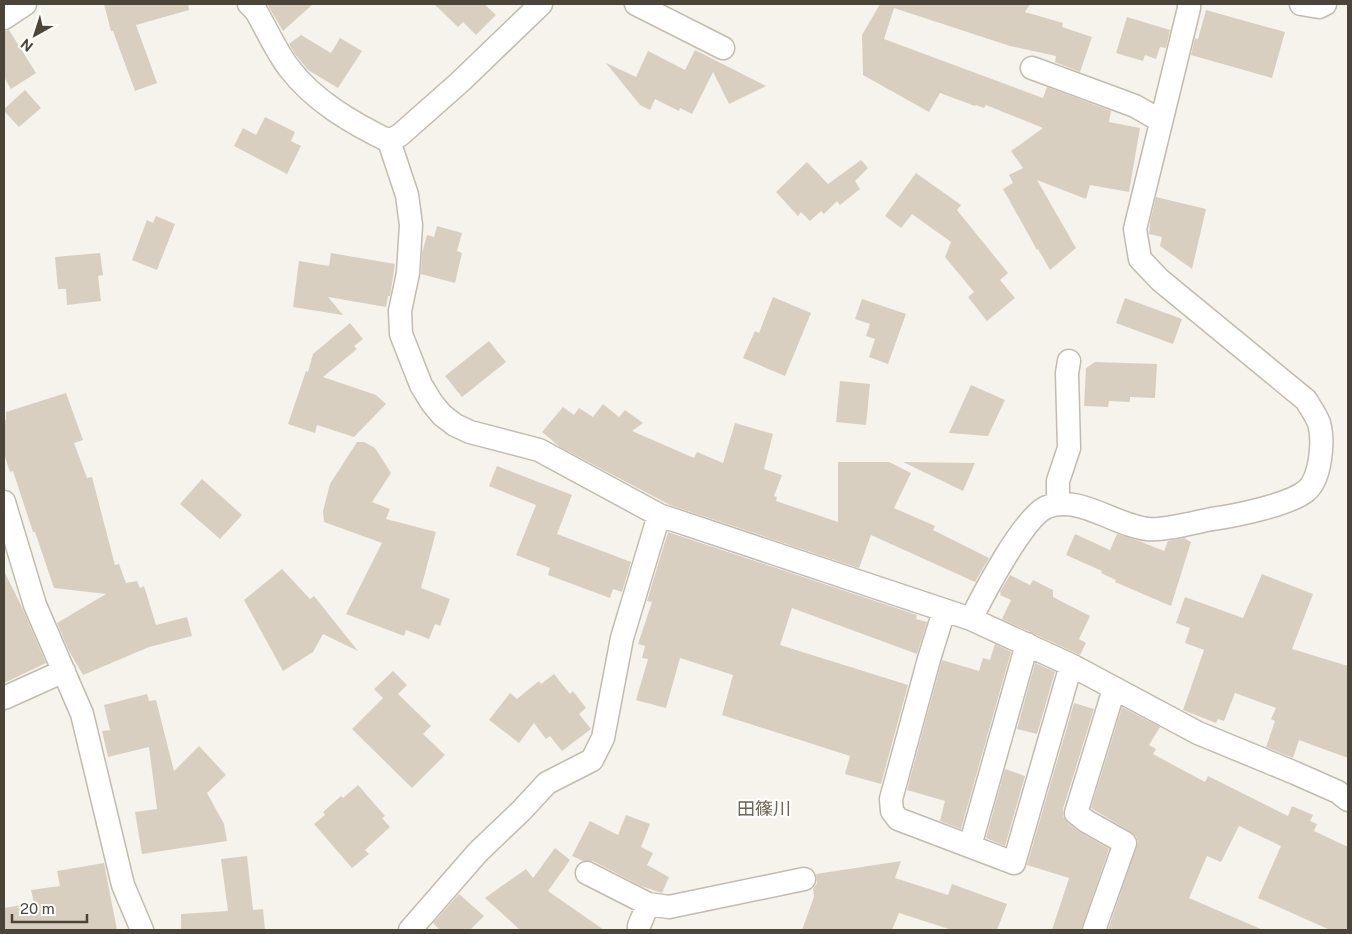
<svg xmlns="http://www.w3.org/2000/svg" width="1352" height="934" font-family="'Public Sans','Noto Sans JP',sans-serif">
<rect width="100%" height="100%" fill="#f6f3ec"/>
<!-- building -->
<path fill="#d8cfc1" d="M 104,4 L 188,4 L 189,10 L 136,25 L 157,83 L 135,91 L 113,31 L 111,31 Z
M 267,4 L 313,4 L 283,31 Z
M 434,4 L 484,4 L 496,15 L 476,35 L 463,22 L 458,27 Z
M 880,4 L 1030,4 L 1025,12 L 1063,23 L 1062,27 L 1092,37 L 1080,72 L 1055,62 L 1056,56 L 1010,46 L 894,8 L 884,39 L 1043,98 L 1047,87 L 1111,111 L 1109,122 L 1140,128 L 1129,192 L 1090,185 L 1086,199 L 1037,180 L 1076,248 L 1050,270 L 1038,249 L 1037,250 L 1003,189 L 1013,183 L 1009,175 L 1023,168 L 1011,151 L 1043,128 L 986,105 L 984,108 L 976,105 L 975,106 L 940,93 L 929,112 L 863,75 L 862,35 Z
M 1206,10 L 1285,32 L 1272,78 L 1191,55 L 1195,38 L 1198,39 Z
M 1127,17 L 1170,30 L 1166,48 L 1160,47 L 1156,59 L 1145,55 L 1143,61 L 1116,53 Z
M 9,30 L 36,73 L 11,89 L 4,77 L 4,31 Z
M 301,35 L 331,53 L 340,38 L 362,51 L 338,88 L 308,70 L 295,54 L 289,44 Z
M 695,50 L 766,86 L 729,104 L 713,72 L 692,114 L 680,108 L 679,111 L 655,99 L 650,110 L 640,105 L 606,63 L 636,77 L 648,51 L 685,70 Z
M 25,90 L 41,108 L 19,127 L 4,111 L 4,109 Z
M 265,117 L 295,132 L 291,141 L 301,146 L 287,174 L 234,146 L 243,128 L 256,135 Z
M 861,160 L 868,168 L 855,181 L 860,189 L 840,205 L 837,201 L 824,214 L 821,211 L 810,221 L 801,212 L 798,216 L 776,192 L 807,162 L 828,184 Z
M 916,173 L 961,205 L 957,210 L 1008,273 L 1000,280 L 1015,298 L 987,321 L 968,297 L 974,292 L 945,257 L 951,242 L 912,214 L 901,228 L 885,216 Z
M 1156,197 L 1206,209 L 1192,269 L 1160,246 L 1162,237 L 1149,234 L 1150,222 Z
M 156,216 L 175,224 L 157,270 L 132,260 L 147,220 L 153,223 Z
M 437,226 L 462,233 L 457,251 L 462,253 L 455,283 L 421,274 L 422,253 L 427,235 L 434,237 Z
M 100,253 L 103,275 L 98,276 L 101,301 L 67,305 L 66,289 L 58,289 L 55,257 Z
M 331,253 L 395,264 L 390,296 L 388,296 L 386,307 L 328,297 L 343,315 L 293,307 L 299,261 L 329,266 Z
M 773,297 L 811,313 L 785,376 L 743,358 L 755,331 L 759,333 Z
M 1125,298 L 1182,319 L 1173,344 L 1116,323 Z
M 862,299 L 906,314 L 888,364 L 869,357 L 875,339 L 866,336 L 870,324 L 855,319 Z
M 350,323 L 363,339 L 354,346 L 357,349 L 323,377 L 376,395 L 386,404 L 354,437 L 317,425 L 315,433 L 288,424 L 306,371 L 308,372 L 313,354 Z
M 489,341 L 506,362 L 462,397 L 445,376 Z
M 1095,362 L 1157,364 L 1155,398 L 1130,397 L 1130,402 L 1109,401 L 1108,407 L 1084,406 L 1086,368 Z
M 840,381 L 870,384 L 866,425 L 836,422 Z
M 971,385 L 1005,400 L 988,436 L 949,433 Z
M 66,393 L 83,440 L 74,443 L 87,478 L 92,477 L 115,565 L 119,564 L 126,583 L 137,581 L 140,588 L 144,586 L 156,625 L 187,617 L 192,636 L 149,647 L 83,675 L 69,651 L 57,623 L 106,594 L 54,588 L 35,532 L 33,532 L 13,471 L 10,472 L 4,454 L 4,421 L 6,420 L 6,412 Z
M 603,404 L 619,417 L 625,410 L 643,423 L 632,431 L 694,458 L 697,452 L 723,463 L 735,423 L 773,434 L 764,469 L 782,475 L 774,496 L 777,497 L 776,501 L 838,522 L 838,462 L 889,462 L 911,473 L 894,508 L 935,526 L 933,530 L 989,558 L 975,582 L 871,535 L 859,568 L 670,505 L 560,447 L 542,432 L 563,407 L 574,415 L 579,408 L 593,417 Z
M 357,442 L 364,442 L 375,448 L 391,473 L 372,502 L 390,509 L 386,519 L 436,532 L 421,588 L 450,599 L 440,626 L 435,624 L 429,639 L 406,630 L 404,636 L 346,614 L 382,543 L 324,522 L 323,511 L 330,484 Z
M 903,462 L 975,463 L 963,491 Z
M 497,466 L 572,495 L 557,534 L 631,562 L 622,592 L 613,589 L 610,598 L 548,575 L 550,568 L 516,555 L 536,505 L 489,486 Z
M 202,479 L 242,515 L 220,539 L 180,504 Z
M 668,532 L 917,615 L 916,619 L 927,622 L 917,654 L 792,608 L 780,645 L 908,685 L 881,784 L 845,774 L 850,756 L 722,715 L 733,675 L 680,658 L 666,708 L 636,700 L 648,659 L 642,658 L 645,646 L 638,644 L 652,602 L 647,601 Z
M 1075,534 L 1110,550 L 1117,534 L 1139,541 L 1164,551 L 1168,541 L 1184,538 L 1191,542 L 1171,606 L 1115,582 L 1116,580 L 1101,573 L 1102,571 L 1066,555 Z
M 282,569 L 310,599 L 314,596 L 358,651 L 323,634 L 313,652 L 283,671 L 244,600 Z
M 4,571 L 21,605 L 46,663 L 4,683 Z
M 1262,574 L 1313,594 L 1292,649 L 1348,666 L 1348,758 L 1299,740 L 1293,758 L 1266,747 L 1275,721 L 1271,719 L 1276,708 L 1235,693 L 1224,721 L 1218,719 L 1216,723 L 1183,710 L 1204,650 L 1185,643 L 1190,628 L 1176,623 L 1185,597 L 1243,618 Z
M 1010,575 L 1030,585 L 1033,580 L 1053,590 L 1053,597 L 1090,616 L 1079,639 L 1086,643 L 1080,655 L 1002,619 L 1011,600 L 1000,595 L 1001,593 L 1000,592 Z
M 995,644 L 1011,652 L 961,829 L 940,821 L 945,801 L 907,790 L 942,660 L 979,671 L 983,658 L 990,660 Z
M 1035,663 L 1055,672 L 1037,734 L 1017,729 Z
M 393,671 L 407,685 L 398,694 L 431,726 L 423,734 L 445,755 L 412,788 L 352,729 L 383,698 L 374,689 Z
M 554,674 L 570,694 L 573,691 L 586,708 L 579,714 L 591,729 L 562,751 L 550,736 L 546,739 L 534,723 L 519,743 L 489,720 L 510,693 L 517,699 L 539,681 L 541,684 Z
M 147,694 L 149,701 L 156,700 L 174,771 L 199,746 L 226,775 L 207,793 L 224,824 L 227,841 L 142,854 L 135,812 L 157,809 L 149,747 L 108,757 L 102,731 L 110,730 L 104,705 Z
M 1074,703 L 1094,709 L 1063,809 L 1063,816 L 1068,823 L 1078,831 L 1109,849 L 1081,930 L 1052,930 L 1069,878 L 1027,865 Z
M 1122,707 L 1160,727 L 1149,745 L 1156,749 L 1153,754 L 1205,782 L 1208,776 L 1288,816 L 1292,806 L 1313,815 L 1310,821 L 1317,824 L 1314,831 L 1348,847 L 1348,930 L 1330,930 L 1258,898 L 1281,846 L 1239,826 L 1221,862 L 1207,856 L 1189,898 L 1263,930 L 1108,930 L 1138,842 L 1136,836 L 1131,832 L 1091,808 Z
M 1005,769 L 1025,776 L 1005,846 L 986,838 Z
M 358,785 L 385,816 L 382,818 L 390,827 L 365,850 L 369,854 L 352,868 L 314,824 L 325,815 L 323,812 L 341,796 L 343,798 Z
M 626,815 L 650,824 L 641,847 L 653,853 L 647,865 L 669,877 L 662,893 L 641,886 L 593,861 L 583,861 L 572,856 L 590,821 L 618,835 Z
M 555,848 L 570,860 L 548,891 L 604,930 L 520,930 L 485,898 L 526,869 L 533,878 Z
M 247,856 L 253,910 L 263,909 L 265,930 L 181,930 L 181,914 L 228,911 L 221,859 Z
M 901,861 L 895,878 L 948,895 L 952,884 L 1007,904 L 997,930 L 952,930 L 899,913 L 892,930 L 802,930 L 814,897 L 813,889 L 817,883 L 816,874 Z
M 104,863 L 117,930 L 4,930 L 4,908 L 34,903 L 31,890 L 60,886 L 57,871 Z
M 459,894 L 484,916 L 470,930 L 440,930 L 433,923 Z"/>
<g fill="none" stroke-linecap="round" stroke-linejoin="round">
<defs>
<path id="minor" d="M 249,4 L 256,11 C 267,30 276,51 289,68 C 314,101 352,123 389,141 L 407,195 L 411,225 L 408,273 L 400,311 L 401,334 L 421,385 L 432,403 L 442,415 L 455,425 L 470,432 L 539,450 L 659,515 L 971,619 L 1071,665 L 1198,733 L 1295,773 L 1338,792 L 1348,800
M 636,4 L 723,48
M 1301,4 L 1319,7 L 1325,4
M 4,18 L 25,4
M 1032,68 L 1135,106 L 1161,121
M 389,141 L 400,135 L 460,82 L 541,4
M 4,502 L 35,605 L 82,714 L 123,885 L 142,930
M 1058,503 L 1058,481 L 1069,448 L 1067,373 L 1069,361
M 944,611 L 929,659 L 891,799 L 892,811 L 898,819 L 1014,863 L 1071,665
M 971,619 C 983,595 1024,516 1047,507 C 1078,494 1116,526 1148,529 C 1163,531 1196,522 1212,519 C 1234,516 1289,505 1306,491 C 1321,479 1324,441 1319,423 C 1316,415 1310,407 1306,400 L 1160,280 L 1140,259 L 1135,229 L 1189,8 L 1189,4
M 4,698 L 64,671
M 970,846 L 1027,644
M 587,873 L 648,904 L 669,907 L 804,879
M 410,930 L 478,852 L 521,811 L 547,783 L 592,760 L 603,738 L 622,638 L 659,515
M 639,930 L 639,926 L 648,904
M 1094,930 L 1125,843 L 1086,821 L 1076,813 L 1114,689"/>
</defs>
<!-- minor casing -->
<use href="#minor" stroke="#c2bbae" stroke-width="25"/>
<!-- minor -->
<use href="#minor" stroke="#fff" stroke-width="22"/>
</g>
<g text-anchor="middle" stroke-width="4.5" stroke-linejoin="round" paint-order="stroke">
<!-- neighbourhood labels -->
<g font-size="18" fill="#6e6250" stroke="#fff">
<text x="764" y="815">田篠川</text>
</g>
</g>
<!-- border -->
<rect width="1352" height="934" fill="none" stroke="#4b4439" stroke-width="10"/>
<!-- north arrow -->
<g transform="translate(35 35) rotate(219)" stroke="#ffffff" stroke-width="4" paint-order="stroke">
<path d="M0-4L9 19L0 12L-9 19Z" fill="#4b4439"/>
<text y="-8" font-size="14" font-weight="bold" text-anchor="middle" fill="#4b4439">N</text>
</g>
<!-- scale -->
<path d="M12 914v8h75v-8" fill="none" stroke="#4b4439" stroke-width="2.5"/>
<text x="20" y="914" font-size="15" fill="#4b4439" stroke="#ffffff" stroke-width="4" paint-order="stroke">20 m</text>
</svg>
